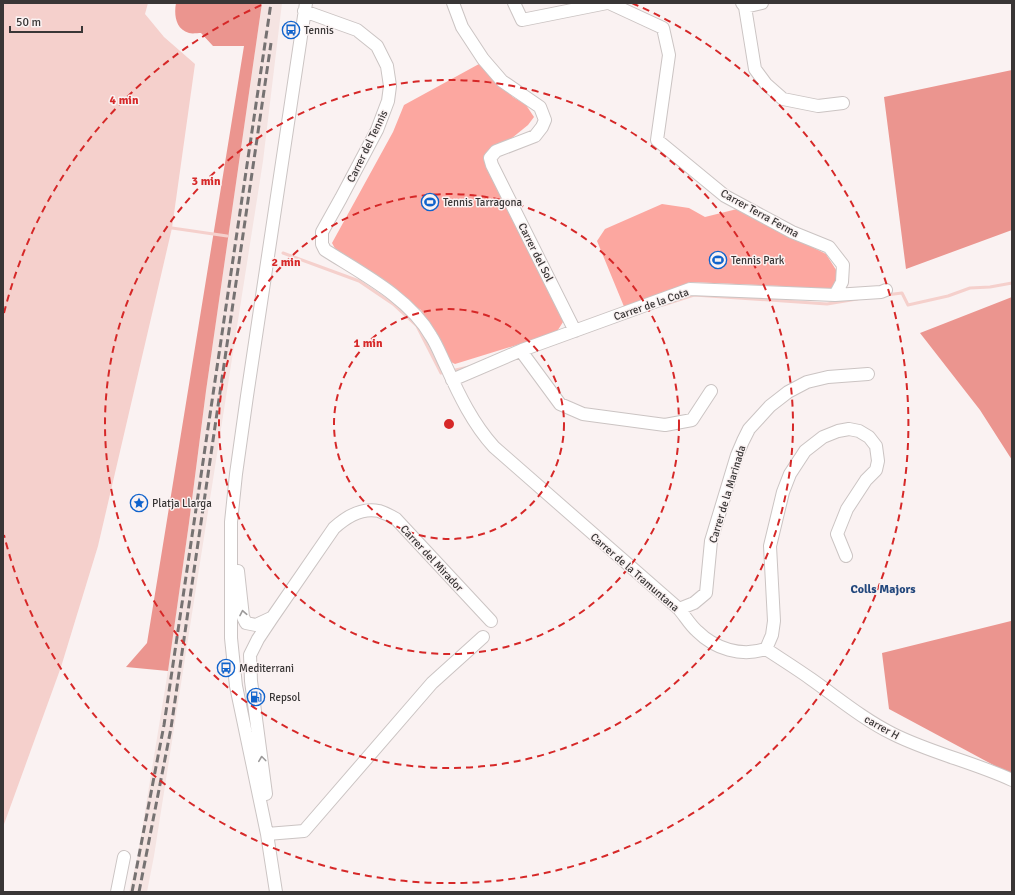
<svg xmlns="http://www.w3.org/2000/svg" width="1015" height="895" font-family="Signika,sans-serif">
<rect width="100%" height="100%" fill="#faf2f2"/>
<!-- built -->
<path fill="#f5e4e2" d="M 262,3 L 282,3 L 263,161 L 154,856 L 147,892 L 129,892 L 138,854 L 166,683 L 189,523 L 206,391 Z"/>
<!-- green -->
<path fill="#fca7a0" d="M 479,64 L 513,97 L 526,105 L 534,117 L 528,125 L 484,161 L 563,316 L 563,322 L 556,333 L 455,364 L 451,362 L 421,310 L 338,254 L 332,243 L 393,132 L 404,105 Z
M 662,204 L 689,208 L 705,217 L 737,209 L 826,254 L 838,273 L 838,280 L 832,288 L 823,290 L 781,286 L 690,282 L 625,309 L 597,241 L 605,229 Z"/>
<!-- forest -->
<path fill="#eb958f" d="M 176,3 L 262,3 L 206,391 L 189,523 L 168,671 L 126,667 L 147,643 L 244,46 L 213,46 L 201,33 C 198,33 192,34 189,33 C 175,29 174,14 176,3 Z
M 1012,70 L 1012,230 L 906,269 L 884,97 Z
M 1012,297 L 1012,460 L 980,410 L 920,333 Z
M 1012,616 L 1012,775 L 889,709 L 882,653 L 1011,621 Z"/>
<!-- water -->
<path fill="#f5d0cc" d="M 3,3 L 148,3 L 145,14 L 164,37 L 195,64 L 172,228 L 98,546 L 61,667 L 3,827 Z"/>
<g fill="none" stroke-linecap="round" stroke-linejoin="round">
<!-- stream -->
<path stroke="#f5d0cc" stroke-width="3" d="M 172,228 L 227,236
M 283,253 L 359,281 L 393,304 L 417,326 L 441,373 L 445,372
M 886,295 L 902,293 L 908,305 L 948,296 L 970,288 L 990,287 L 1012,283
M 663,305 L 694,295 L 827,304 L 857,299
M 451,371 L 469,367"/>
<defs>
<path id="minor" d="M 453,3 L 462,27 L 483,59 L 502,81 L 540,107 L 545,120 L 542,127 L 535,136 L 496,151 L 490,158 L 492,165 L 575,331
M 514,3 L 522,20 L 607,3
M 609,3 L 663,28 L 669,55 L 657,140 L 725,196 L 792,232 L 829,247 L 843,265 L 842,282 L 835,295
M 742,3 L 745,7 L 762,3
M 745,7 L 755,69 L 766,84 L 783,99 L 818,106 L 843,103
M 304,11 L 357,30 L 377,46 L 387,66 L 390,86 L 388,101 L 377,130 L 341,198 L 322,232 L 322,244 L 325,250 C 361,273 410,298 431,336 C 437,345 441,356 446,366 C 459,395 473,424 494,447 L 679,609 C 685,616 690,625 697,631 C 715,649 741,657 766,649 L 772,635 L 774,621 L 770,546 L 783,492 L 790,474 L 805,451 L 823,437 L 838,431 L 849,429 L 859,431 L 869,437 L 876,446 L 878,461 L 876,470 L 866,480 L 847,509 L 837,534 L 846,556
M 521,351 L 560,404 L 583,414 L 665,425 L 692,420 L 711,391
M 452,380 L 522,350 L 690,289 L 835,295 L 881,292 L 886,290
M 238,571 L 243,617 L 246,623 L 256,625 L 271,618
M 679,609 L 694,603 L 706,593 L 711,541 L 737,455 L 743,441 L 749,429 L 760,417 L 770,406 L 788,392 L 807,382 L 828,377 L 868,374
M 766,649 C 781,659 797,669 811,679 C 838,698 863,719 893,734 C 931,753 973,762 1012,780
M 266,794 L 251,681 L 250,655 L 258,639 L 272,618 L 334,528 C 346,517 361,507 379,511 C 385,513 391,516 396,519 L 491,621
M 267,834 L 304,831 L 432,683 L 483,637
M 117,892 L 124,857
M 276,892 L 267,834 L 236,686 L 231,638 L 231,522 L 236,474 L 247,396 L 306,3"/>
</defs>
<!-- minor casing -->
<use href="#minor" stroke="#cbc4c3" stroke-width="14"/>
<!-- minor -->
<use href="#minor" stroke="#fff" stroke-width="12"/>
<!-- rail -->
<path stroke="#767272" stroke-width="3" stroke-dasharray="8 4" stroke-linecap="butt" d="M 132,892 L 164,725 L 271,3
M 139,892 L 171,728 L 271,43"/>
</g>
<!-- one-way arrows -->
<defs><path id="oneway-chevron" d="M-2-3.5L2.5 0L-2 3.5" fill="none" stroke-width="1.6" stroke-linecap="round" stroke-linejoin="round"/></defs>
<g stroke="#9c9a9a">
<use href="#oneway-chevron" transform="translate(243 613) rotate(-101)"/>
<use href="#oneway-chevron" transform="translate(262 759) rotate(-97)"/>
</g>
<!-- distance rings -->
<g fill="none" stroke="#d62828" stroke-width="2" stroke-dasharray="7 5">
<circle cx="449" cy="424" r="115"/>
<circle cx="449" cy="424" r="230"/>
<circle cx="449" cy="424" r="344"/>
<path d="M4 313A459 459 0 0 1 266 3M632 3A459 459 0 1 1 4 535"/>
</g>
<!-- icons -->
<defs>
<symbol id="bus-ring" viewBox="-11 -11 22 22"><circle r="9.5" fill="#faf2f2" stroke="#1063cc" stroke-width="1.5"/><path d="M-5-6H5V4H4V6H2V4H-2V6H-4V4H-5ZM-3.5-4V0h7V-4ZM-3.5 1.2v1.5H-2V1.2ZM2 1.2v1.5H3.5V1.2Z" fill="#1063cc"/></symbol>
<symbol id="stadium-ring" viewBox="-11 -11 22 22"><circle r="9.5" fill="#faf2f2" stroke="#1063cc" stroke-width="1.5"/><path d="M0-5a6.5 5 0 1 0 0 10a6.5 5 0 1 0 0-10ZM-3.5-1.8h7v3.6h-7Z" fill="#1063cc"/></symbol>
<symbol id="sight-ring" viewBox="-11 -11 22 22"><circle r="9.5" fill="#faf2f2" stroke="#1063cc" stroke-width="1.5"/><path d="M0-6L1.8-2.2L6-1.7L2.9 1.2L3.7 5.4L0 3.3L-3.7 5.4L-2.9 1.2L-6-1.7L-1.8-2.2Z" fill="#1063cc"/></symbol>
<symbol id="fuel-ring" viewBox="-11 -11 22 22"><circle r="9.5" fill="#faf2f2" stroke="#1063cc" stroke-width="1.5"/><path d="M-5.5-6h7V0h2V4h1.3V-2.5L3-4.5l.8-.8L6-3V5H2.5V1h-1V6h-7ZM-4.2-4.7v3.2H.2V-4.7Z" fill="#1063cc"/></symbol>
</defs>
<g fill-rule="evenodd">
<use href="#bus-ring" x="281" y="20" width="20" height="20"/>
<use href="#stadium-ring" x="420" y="192" width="20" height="20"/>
<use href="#stadium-ring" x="708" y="250" width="20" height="20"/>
<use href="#sight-ring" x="129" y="493" width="20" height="20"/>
<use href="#bus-ring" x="216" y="658" width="20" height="20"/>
<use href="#fuel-ring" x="246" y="687" width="20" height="20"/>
</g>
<g text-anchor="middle" stroke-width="3" stroke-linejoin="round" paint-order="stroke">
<!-- poi labels -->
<g font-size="11" fill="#393636" stroke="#faf2f2" text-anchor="start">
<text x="304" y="34">Tennis</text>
<text x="443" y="206">Tennis Tarragona</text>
<text x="731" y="264">Tennis Park</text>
<text x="152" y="507">Platja Llarga</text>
<text x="239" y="672">Mediterrani</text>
<text x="269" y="701">Repsol</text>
</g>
<!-- street labels -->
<g font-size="11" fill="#393636" stroke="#faf2f2">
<text transform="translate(367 146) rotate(-64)" y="4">Carrer del Tennis</text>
<text transform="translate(760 213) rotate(29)" y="4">Carrer Terra Ferma</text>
<text transform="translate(536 252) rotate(63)" y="4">Carrer del Sol</text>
<text transform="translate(651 304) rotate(-19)" y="4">Carrer de la Cota</text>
<text transform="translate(727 494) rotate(-73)" y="4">Carrer de la Marinada</text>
<text transform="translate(432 558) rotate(47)" y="4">Carrer del Mirador</text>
<text transform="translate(635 572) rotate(41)" y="4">Carrer de la Tramuntana</text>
<text transform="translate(882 727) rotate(29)" y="4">carrer H</text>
</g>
<!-- neighbourhood labels -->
<g font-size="12" font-weight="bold" fill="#22477c" stroke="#faf2f2">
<text x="883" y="593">Colls Majors</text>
</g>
</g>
<circle cx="449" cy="424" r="6" fill="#d62828" stroke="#faf2f2" stroke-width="2"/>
<g font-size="12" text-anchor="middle" font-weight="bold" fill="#d62828" stroke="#faf2f2" stroke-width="3" stroke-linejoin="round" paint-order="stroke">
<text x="124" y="104">4 min</text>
<text x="206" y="185">3 min</text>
<text x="286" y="266">2 min</text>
<text x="368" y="347">1 min</text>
</g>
<!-- border -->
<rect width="1015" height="895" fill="none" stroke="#393636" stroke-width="8"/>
<!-- scale -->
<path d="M10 26v6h72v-6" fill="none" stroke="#393636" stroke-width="2"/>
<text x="16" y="26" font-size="12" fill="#393636" stroke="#faf2f2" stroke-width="3" paint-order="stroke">50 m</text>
</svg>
